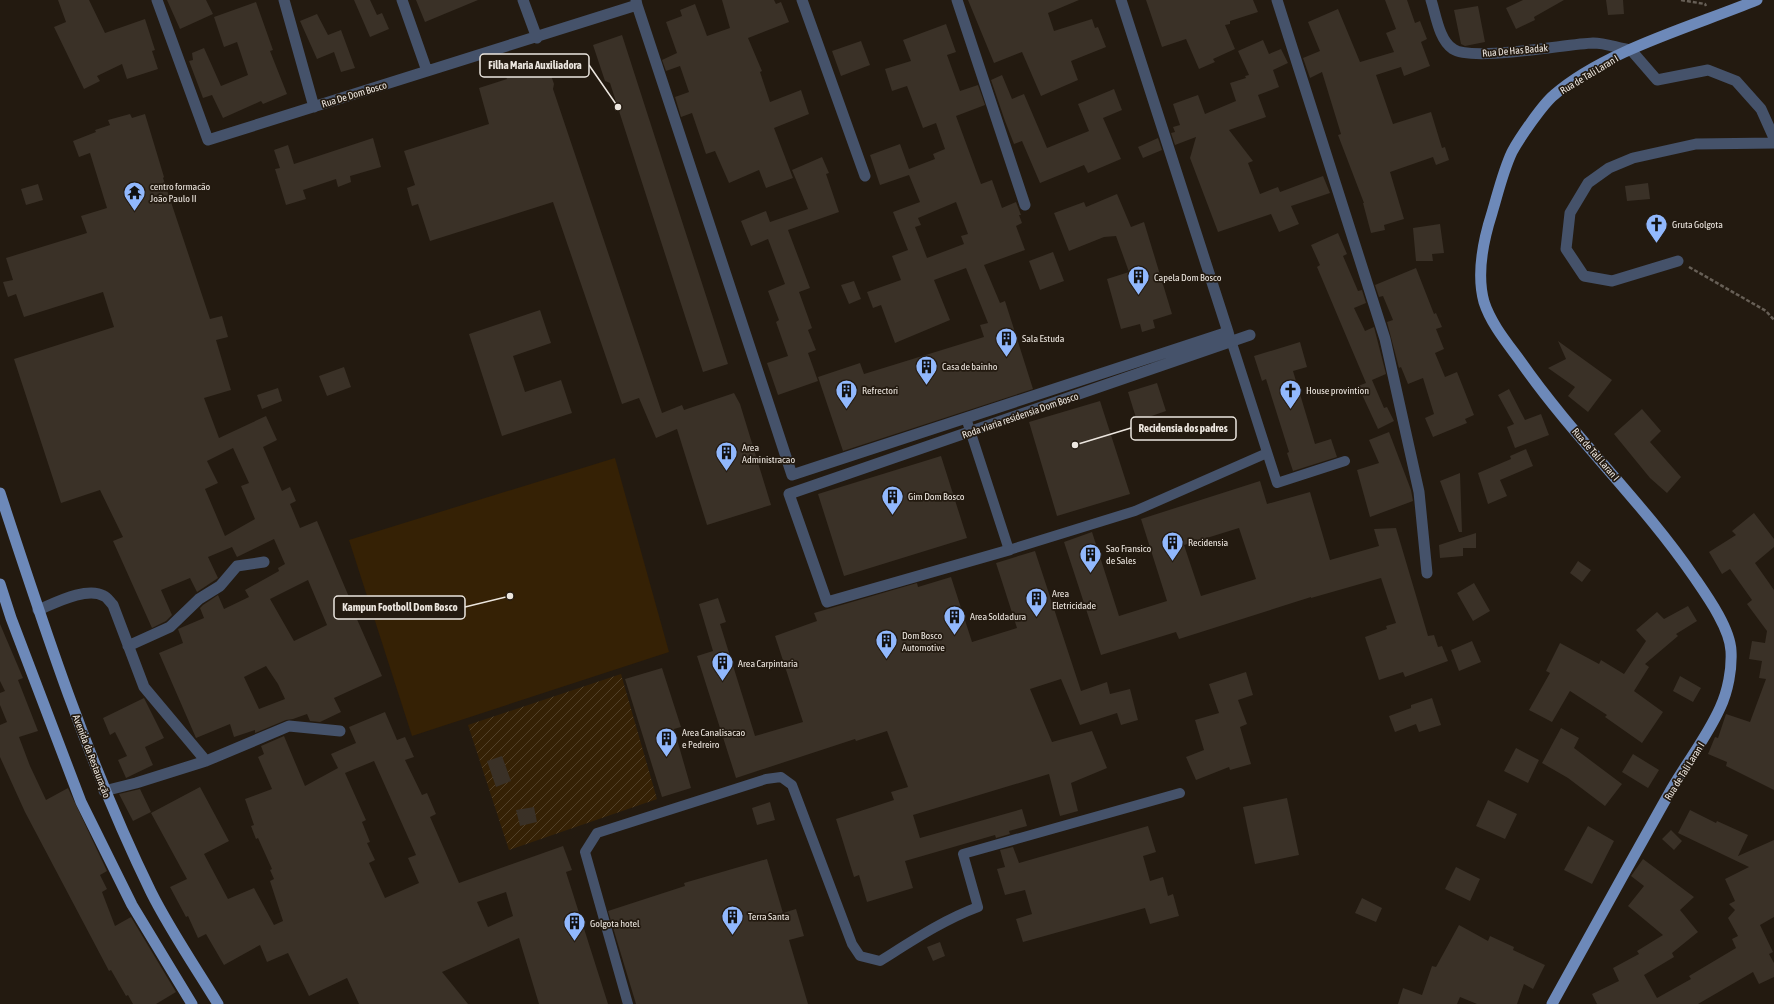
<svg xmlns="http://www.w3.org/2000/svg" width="1774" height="1004" font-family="'Asap Condensed',sans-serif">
<defs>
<pattern id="garden-furrows" width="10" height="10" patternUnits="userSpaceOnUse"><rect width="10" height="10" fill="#352105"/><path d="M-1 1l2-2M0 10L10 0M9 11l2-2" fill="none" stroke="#524129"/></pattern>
</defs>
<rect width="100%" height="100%" fill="#231a10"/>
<!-- park -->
<path fill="#352105" d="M 615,458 L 669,652 L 412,736 L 349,540 Z"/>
<!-- garden -->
<path fill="url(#garden-furrows)" d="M 621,674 L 657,799 L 509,850 L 468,725 Z"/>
<!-- building -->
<path fill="#3a3127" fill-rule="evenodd" d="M 58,0 L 89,0 L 105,33 L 145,19 L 155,50 L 152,51 L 158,69 L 127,79 L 122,64 L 97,76 L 100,81 L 84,89 L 54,27 L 66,22 Z
M 167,0 L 206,0 L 213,14 L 180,29 Z
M 354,0 L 370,0 L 377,15 L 382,13 L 389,29 L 370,37 Z
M 416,0 L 478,0 L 425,22 Z
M 722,0 L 774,0 L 776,4 L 781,2 L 789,22 L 748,38 L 762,71 L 760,72 L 770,102 L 801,90 L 809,114 L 774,128 L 793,178 L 766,188 L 759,170 L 729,183 L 715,151 L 706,154 L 692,113 L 681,117 L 675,97 L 689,92 L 680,66 L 666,71 L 662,60 L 677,53 L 666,22 L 682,16 L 680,10 L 695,4 L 707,36 L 730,28 Z
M 968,0 L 1079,0 L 1048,13 L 1054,31 L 1092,19 L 1095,28 L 1098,27 L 1106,47 L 1071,61 L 1078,80 L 1041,96 L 1022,52 L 994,63 Z
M 1146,0 L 1253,0 L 1258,12 L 1230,21 L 1230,24 L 1225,25 L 1235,49 L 1213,59 L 1215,62 L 1199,69 L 1186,39 L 1162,47 Z
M 1385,0 L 1407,0 L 1415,23 L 1420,21 L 1427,39 L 1421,42 L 1430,66 L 1404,76 L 1401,67 L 1376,75 L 1393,124 L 1431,112 L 1442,148 L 1445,147 L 1449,160 L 1436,165 L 1433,157 L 1390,172 L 1404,219 L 1384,225 L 1385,230 L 1371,233 L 1363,203 L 1364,203 L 1338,135 L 1341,134 L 1322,72 L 1310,78 L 1303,58 L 1320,51 L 1308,22 L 1338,9 L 1360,62 L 1394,52 L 1386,33 L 1396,29 Z
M 1523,0 L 1564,0 L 1534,17 L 1535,20 L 1516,29 L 1506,8 Z
M 1606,0 L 1623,0 L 1624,14 L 1608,15 Z
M 256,2 L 273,50 L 270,51 L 287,94 L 263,104 L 261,101 L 223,118 L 212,95 L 203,98 L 189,61 L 193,60 L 192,53 L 204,48 L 221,86 L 248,75 L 237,42 L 224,47 L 214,17 Z
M 1478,6 L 1485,42 L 1465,46 L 1461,44 L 1454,10 Z
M 317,14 L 328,35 L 341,30 L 355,68 L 341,72 L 334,52 L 317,59 L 300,21 Z
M 946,24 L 956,52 L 947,55 L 960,91 L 978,85 L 985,105 L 956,116 L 981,184 L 992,180 L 1002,208 L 1016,202 L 1021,215 L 1019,215 L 1022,223 L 1016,226 L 1025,250 L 984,265 L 1000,303 L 1005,301 L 1033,389 L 843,451 L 818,377 L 860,363 L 864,374 L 984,337 L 980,325 L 988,323 L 966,268 L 934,280 L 950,320 L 895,343 L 881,305 L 873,308 L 867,292 L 901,280 L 892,256 L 908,250 L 893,212 L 920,202 L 909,175 L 880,185 L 870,155 L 900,144 L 909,169 L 935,159 L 933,154 L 945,149 L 936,123 L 923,128 L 907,86 L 892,91 L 885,69 L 911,61 L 903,40 ZM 956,202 L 968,234 L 961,236 L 964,244 L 927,258 L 915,227 L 921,225 L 918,218 Z
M 622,35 L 728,364 L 703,372 L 610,83 L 605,81 L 593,45 Z
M 1263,40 L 1269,54 L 1281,49 L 1288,63 L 1273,70 L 1279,87 L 1258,95 L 1266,117 L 1229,130 L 1253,161 L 1248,163 L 1260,194 L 1278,187 L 1280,192 L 1323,176 L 1330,193 L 1291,206 L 1299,224 L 1279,232 L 1271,214 L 1218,232 L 1190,158 L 1196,137 L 1175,145 L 1171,133 L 1175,132 L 1173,127 L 1180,125 L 1173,104 L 1198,95 L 1205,114 L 1236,101 L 1230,83 L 1246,78 L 1245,76 L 1249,75 L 1238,51 Z
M 861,41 L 870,65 L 841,76 L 832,51 Z
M 545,58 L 554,84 L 553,89 L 662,413 L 682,405 L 684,410 L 734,393 L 740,404 L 771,505 L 707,525 L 677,429 L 656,438 L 639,398 L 622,404 L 553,202 L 430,241 L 418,204 L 412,206 L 407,188 L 415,185 L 404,151 L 489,124 L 479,88 L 507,79 L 504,72 Z
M 1002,75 L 1012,99 L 1024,94 L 1047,148 L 1089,131 L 1078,104 L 1114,89 L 1122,110 L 1103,118 L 1121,159 L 1088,173 L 1084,165 L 1040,183 L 1022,141 L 1014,144 L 1005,121 L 991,80 Z
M 130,114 L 132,118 L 145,114 L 164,177 L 163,178 L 210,319 L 222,316 L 228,337 L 216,340 L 231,390 L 204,398 L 219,438 L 266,416 L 277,440 L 263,447 L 282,491 L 290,487 L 296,501 L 290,504 L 300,528 L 317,521 L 357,616 L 356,617 L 382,676 L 334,698 L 341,712 L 320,722 L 310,721 L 307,714 L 293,719 L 286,720 L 255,733 L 255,730 L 234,737 L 230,724 L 196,738 L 159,653 L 183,643 L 178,629 L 204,618 L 200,608 L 203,605 L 218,595 L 224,609 L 249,597 L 245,590 L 279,571 L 278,568 L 285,564 L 274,539 L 237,557 L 232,547 L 208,557 L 218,578 L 197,592 L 190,578 L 161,590 L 172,615 L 166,621 L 152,628 L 113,541 L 123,537 L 100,490 L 61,503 L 14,359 L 114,327 L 103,292 L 24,317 L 16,294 L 8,297 L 3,282 L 13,280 L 6,258 L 87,233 L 81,216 L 107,208 L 90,153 L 79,157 L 73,141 L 96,132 L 95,130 L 110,125 L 108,120 ZM 233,448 L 249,483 L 241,486 L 255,519 L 225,536 L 205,489 L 218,483 L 207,461 ZM 308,580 L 327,625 L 294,641 L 270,599 ZM 266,666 L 278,684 L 285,699 L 259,709 L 244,677 Z
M 373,138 L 381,167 L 350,176 L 351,182 L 338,187 L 336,179 L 303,190 L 306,199 L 286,205 L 275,169 L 280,168 L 274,150 L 288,145 L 294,164 Z
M 1158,138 L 1162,150 L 1143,158 L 1138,147 Z
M 822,157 L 829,173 L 826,174 L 839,212 L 788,230 L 810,288 L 799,292 L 812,328 L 808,330 L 816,350 L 808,353 L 818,381 L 778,395 L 767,363 L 788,356 L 776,322 L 779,320 L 768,291 L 785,284 L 768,239 L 751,246 L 741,221 L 766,211 L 770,222 L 808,209 L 792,170 Z
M 1648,183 L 1650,199 L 1627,201 L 1625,186 Z
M 38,184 L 43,200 L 26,205 L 21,189 Z
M 1117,194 L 1131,227 L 1144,222 L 1172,314 L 1153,320 L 1155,328 L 1142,332 L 1140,324 L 1121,329 L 1107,279 L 1129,272 L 1116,236 L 1104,237 L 1069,251 L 1054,213 L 1084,202 L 1086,207 Z
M 1440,224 L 1444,253 L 1432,254 L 1433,261 L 1416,261 L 1413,228 Z
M 1338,233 L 1347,254 L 1343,256 L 1358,291 L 1362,290 L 1366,303 L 1354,308 L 1365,331 L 1374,327 L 1386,374 L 1372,380 L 1384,408 L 1387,407 L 1394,421 L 1378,429 L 1358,386 L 1366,383 L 1317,267 L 1320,265 L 1311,245 Z
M 1053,252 L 1064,281 L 1040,290 L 1029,261 Z
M 1416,268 L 1434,314 L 1436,313 L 1442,327 L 1436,329 L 1444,349 L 1435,353 L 1445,377 L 1457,372 L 1474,415 L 1465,419 L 1467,423 L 1433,437 L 1425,418 L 1434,414 L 1423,378 L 1408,384 L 1401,367 L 1399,368 L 1387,322 L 1393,320 L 1383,296 L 1379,297 L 1375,285 Z
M 854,281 L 861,299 L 849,304 L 841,285 Z
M 540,310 L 551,343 L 513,356 L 525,392 L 561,380 L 572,413 L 502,436 L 469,334 Z
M 1558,341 L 1612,380 L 1588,412 L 1568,396 L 1575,387 L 1548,368 L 1566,359 Z
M 1300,342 L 1307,367 L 1293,371 L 1315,444 L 1331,439 L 1337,457 L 1293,471 L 1287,453 L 1289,452 L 1266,379 L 1262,381 L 1254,356 Z
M 344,367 L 351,387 L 327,396 L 319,376 Z
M 1157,383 L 1166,411 L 1137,421 L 1128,392 Z
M 278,388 L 282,401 L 262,409 L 257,395 Z
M 1509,389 L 1525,420 L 1541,414 L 1549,435 L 1515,448 L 1507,427 L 1514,424 L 1498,395 Z
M 1100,401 L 1130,494 L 1057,516 L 1029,422 Z
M 1642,409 L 1661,431 L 1650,442 L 1681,477 L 1667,493 L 1650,478 L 1614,434 Z
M 1389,432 L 1411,490 L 1413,501 L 1370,517 L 1357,470 L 1379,463 L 1369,440 Z
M 1526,449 L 1533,466 L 1500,480 L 1507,496 L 1488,504 L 1478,473 L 1511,459 L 1510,456 Z
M 941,456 L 967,538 L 844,576 L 818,494 Z
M 1460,473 L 1462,532 L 1459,532 L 1440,481 Z
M 1260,481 L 1267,504 L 1310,492 L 1330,560 L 1379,546 L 1374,529 L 1396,528 L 1428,636 L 1434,635 L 1438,647 L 1442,646 L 1448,661 L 1405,677 L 1403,672 L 1379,680 L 1365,637 L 1387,629 L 1386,626 L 1396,623 L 1381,578 L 1311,598 L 1311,597 L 1179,639 L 1176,632 L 1101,655 L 1064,542 L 1092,532 L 1119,616 L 1167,601 L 1141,519 ZM 1239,528 L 1256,579 L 1201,596 L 1184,545 Z
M 1754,513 L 1774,539 L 1774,547 L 1755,563 L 1774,590 L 1774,790 L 1726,766 L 1727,762 L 1708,754 L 1715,737 L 1718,738 L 1726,714 L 1750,722 L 1766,679 L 1759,678 L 1762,661 L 1749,659 L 1752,641 L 1765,643 L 1767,631 L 1747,604 L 1752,600 L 1730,569 L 1722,574 L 1709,552 L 1736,535 L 1732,531 Z
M 1476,533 L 1476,548 L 1463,548 L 1463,556 L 1440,558 L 1439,545 Z
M 1035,551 L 1081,691 L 1107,682 L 1110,694 L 1130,689 L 1138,720 L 1121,725 L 1117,713 L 1080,725 L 1061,679 L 1030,689 L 1052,742 L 1092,731 L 1107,768 L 1071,783 L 1078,811 L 1060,816 L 1049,774 L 913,815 L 920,838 L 1022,809 L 1027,826 L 1009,831 L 1010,834 L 996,838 L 995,835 L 905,861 L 913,888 L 867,902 L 859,875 L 854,877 L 836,819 L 894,800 L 891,792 L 908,787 L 887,731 L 856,741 L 855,739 L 736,778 L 697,656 L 713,651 L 699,604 L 718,598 L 726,622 L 720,624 L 755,736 L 803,722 L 775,636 L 817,621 L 814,613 L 917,583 L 918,587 L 951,577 L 972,642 L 1017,628 L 996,563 Z
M 1578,561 L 1591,570 L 1582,582 L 1570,573 Z
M 1474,583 L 1490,611 L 1473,621 L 1457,593 Z
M 1688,606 L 1697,621 L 1676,634 L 1678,636 L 1645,664 L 1649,667 L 1634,691 L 1663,712 L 1642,743 L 1605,717 L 1607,715 L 1570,691 L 1552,722 L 1529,710 L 1550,673 L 1546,671 L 1560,643 L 1599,664 L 1601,660 L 1624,674 L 1646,641 L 1636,630 L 1657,612 L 1664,619 Z
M 0,624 L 23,678 L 18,680 L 38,731 L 19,737 L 30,766 L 46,800 L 68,788 L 107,871 L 100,875 L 107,889 L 102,892 L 115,926 L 131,917 L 176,992 L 156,1004 L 133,1004 L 128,995 L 126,996 L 111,970 L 109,971 L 25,812 L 0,757 L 0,725 L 7,722 L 0,705 L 0,693 L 5,691 L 0,681 Z
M 1472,641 L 1481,662 L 1459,671 L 1451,650 Z
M 662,668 L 681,727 L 674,729 L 691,788 L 662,797 L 625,679 Z
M 1246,672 L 1253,695 L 1238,700 L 1247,724 L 1240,727 L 1251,764 L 1230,770 L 1229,767 L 1196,780 L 1186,757 L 1204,750 L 1195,720 L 1219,713 L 1209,684 Z
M 1680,676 L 1701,688 L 1693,702 L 1673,691 Z
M 144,698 L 164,738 L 145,747 L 153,765 L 126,778 L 118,760 L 127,756 L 115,732 L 110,735 L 103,718 Z
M 1432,698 L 1441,725 L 1419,732 L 1416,724 L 1395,732 L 1389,716 L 1411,708 L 1411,705 Z
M 385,712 L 397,740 L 405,737 L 414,757 L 405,760 L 422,795 L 427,793 L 436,814 L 430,817 L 459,883 L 563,846 L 572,870 L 566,872 L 608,1004 L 539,1004 L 519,938 L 442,972 L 468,1004 L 359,1004 L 347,978 L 309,996 L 288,953 L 267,962 L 260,945 L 224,965 L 206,934 L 198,938 L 188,916 L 186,917 L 170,887 L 187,879 L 151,813 L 200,787 L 229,841 L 204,854 L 228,899 L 254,888 L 274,925 L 283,921 L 270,881 L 274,879 L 270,870 L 272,869 L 258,838 L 256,839 L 251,826 L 254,825 L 245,799 L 272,789 L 258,757 L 264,754 L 261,746 L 284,736 L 305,786 L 338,768 L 331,754 L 356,743 L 349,727 ZM 374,761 L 416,855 L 408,858 L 419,883 L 385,898 L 369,863 L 375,860 L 367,843 L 370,842 L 362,822 L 366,820 L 345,773 ZM 506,892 L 513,916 L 488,927 L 477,902 Z
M 1561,728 L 1579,738 L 1574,748 L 1622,784 L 1605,806 L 1568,778 L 1542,763 Z
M 1516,748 L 1539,760 L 1528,783 L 1504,771 Z
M 1633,754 L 1659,770 L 1648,788 L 1622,772 Z
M 502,756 L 511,781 L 496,787 L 487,761 Z
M 140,789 L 151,812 L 133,821 L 119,794 Z
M 1287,798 L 1299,855 L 1255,864 L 1243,807 Z
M 1488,800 L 1517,814 L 1505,839 L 1476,826 Z
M 770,802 L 775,820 L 757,825 L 752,808 Z
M 534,807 L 537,822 L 520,826 L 516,810 Z
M 1690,810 L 1716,823 L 1717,821 L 1748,835 L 1738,856 L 1774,840 L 1774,917 L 1760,925 L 1773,952 L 1769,954 L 1774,963 L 1774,977 L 1759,984 L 1753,972 L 1698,1004 L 1597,1004 L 1592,994 L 1619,981 L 1613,968 L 1639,954 L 1637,951 L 1663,935 L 1628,906 L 1644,886 L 1631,876 L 1643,859 L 1694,897 L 1680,910 L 1698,932 L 1672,953 L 1674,957 L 1644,975 L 1657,998 L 1691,979 L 1689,976 L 1736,948 L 1732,939 L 1738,936 L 1728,918 L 1735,910 L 1729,904 L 1735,901 L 1725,879 L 1749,867 L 1678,833 Z
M 1148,826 L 1156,852 L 1143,856 L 1150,881 L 1163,877 L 1168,896 L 1173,894 L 1179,916 L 1150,924 L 1145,908 L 1023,942 L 1016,919 L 1032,914 L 1025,890 L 1005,895 L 997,869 L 1005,867 L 1000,850 L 1013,847 L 1019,863 Z
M 1588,826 L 1614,841 L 1592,884 L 1564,870 Z
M 1671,830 L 1682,841 L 1674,850 L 1662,839 Z
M 767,859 L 783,913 L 796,909 L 804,936 L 789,940 L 808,1004 L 636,1004 L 608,911 L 685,886 L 684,883 Z
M 1456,867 L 1480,879 L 1470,901 L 1445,889 Z
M 1362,898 L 1382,908 L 1376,922 L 1355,913 Z
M 1459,925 L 1488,941 L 1490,936 L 1514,947 L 1513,950 L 1545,965 L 1533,989 L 1524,984 L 1517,1004 L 1477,1004 L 1460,997 L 1457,1004 L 1398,1004 L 1403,988 L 1422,995 L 1432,966 L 1436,967 Z
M 940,942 L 945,956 L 933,961 L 927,947 Z"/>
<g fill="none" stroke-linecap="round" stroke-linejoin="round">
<!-- path -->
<path stroke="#675f56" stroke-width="2.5" stroke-dasharray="4 2" stroke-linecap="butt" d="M 1681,0 L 1705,4 L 1706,6
M 1689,267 L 1766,311 L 1774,320"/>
<!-- service -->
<path stroke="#45526a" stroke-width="10" d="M 1229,334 L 1277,483 L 1345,461
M 966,418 L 1009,550 L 1135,511 L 1267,453
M 628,1004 L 585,852 L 597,833 L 766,779 L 781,777 L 792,785 L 852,944 L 860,956 L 880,961 C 912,941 943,920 978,907 L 963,854 L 1180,793"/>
<!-- minor -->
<path stroke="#45526a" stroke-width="11" d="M 157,0 L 208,140 L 637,5 L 636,0
M 284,0 L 314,107
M 402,0 L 427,71
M 523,0 L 537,38
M 802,0 L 865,176
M 957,0 L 1025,205
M 1277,0 L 1385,339 L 1419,492 L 1427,573
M 1431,0 C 1436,15 1439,40 1453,49 C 1472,62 1566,44 1593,43 C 1606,43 1617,48 1631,50 L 1657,80 L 1708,70 L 1736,81 L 1761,109 L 1774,138
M 637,5 L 792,475 L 1228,332 L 1121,0
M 1678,261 L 1612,281 L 1584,276 L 1566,249 L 1570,213 L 1588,183 L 1609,168 L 1633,158 L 1696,144 L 1774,143
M 1009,550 L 827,602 L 789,494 L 1250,335
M 38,610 C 55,603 87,586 104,596 C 107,597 110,602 113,605 L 144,687 L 206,761
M 128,646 L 170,627 L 199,599 L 220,586 L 237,566 L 264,562
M 104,791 L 136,783 L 206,761 L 289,726 L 340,731"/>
<!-- primary -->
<path stroke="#6d89b9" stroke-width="11" d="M 0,493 C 45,630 88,763 151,892 C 170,930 196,968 218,1004
M 0,584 L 11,618 L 81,802 L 132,905 L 192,1004
M 1552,1004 C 1591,933 1631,861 1671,790 C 1687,762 1707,737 1720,708 C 1728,691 1732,669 1731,651 C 1730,628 1707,596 1694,577 C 1642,501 1574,438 1521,362 C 1508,344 1491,324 1484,302 C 1476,273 1483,241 1492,213 C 1498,193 1503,171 1512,152 C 1519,139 1542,105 1554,95 C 1604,51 1694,26 1757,0"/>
</g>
<!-- icons -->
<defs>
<symbol id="temple-pin" viewBox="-11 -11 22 30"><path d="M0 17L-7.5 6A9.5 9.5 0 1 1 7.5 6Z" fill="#91b8fd" stroke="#231a10"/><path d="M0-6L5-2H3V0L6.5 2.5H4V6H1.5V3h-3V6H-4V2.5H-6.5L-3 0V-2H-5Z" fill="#111"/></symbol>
<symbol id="church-pin" viewBox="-11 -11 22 30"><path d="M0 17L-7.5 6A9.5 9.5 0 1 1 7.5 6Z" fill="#91b8fd" stroke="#231a10"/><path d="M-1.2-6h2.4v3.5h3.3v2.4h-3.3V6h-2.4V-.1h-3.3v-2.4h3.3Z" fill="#111"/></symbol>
<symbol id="building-pin" viewBox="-11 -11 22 30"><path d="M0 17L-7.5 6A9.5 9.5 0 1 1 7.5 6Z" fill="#91b8fd" stroke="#231a10"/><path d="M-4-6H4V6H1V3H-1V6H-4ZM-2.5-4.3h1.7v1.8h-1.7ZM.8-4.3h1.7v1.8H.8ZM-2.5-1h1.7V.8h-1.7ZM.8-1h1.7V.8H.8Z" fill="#111"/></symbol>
</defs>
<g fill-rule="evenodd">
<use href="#temple-pin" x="122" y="180" width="25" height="34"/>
<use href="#church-pin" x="1644" y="212" width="25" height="34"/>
<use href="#building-pin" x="1126" y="264" width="25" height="34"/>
<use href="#building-pin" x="994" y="326" width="25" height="34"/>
<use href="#building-pin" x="914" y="354" width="25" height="34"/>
<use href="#building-pin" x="834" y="378" width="25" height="34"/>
<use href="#church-pin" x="1278" y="378" width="25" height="34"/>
<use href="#building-pin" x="714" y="440" width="25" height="34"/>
<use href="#building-pin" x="880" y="484" width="25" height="34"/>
<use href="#building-pin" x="1160" y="530" width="25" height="34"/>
<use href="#building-pin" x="1078" y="542" width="25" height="34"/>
<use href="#building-pin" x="1024" y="586" width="25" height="34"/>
<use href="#building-pin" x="942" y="604" width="25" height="34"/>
<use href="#building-pin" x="874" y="628" width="25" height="34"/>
<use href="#building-pin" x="710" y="650" width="25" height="34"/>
<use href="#building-pin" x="654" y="726" width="25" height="34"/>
<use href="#building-pin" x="720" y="904" width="25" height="34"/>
<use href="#building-pin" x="562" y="910" width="25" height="34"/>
</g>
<g text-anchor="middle" stroke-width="3.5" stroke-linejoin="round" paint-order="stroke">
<!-- street labels -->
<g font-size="10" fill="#ece6df" stroke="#231a10">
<text transform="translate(1515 50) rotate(-5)" y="4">Rua De Has Badak</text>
<text transform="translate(1589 74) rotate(-31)" y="4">Rua de Tali Laran I</text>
<text transform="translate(354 94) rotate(-17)" y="4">Rua De Dom Bosco</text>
<text transform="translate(1020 415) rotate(-19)" y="4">Roda viaria residensia Dom Bosco</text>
<text transform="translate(1596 454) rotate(49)" y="4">Rua de Tali Laran I</text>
<text transform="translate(92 756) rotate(69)" y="4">Avenida da Restauração</text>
<text transform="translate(1684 771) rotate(-58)" y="4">Rua de Tali Laran I</text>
</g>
<!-- poi labels -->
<g font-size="10" fill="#ece6df" stroke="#231a10" text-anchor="start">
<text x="150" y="190">centro formacão<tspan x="150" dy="12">João Paulo II</tspan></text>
<text x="1672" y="228">Gruta Golgota</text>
<text x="1154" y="281">Capela Dom Bosco</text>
<text x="1022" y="342">Sala Estuda</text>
<text x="942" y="370">Casa de bainho</text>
<text x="862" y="394">Refrectori</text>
<text x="1306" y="394">House provintion</text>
<text x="742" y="451">Area<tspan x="742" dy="12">Administracao</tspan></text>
<text x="908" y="500">Gim Dom Bosco</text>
<text x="1188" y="546">Recidensia</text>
<text x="1106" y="552">Sao Fransico<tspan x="1106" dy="12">de Sales</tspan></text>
<text x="1052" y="597">Area<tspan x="1052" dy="12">Eletricidade</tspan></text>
<text x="970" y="620">Area Soldadura</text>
<text x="902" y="639">Dom Bosco<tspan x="902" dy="12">Automotive</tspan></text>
<text x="738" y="667">Area Carpintaria</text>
<text x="682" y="736">Area Canalisacao<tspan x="682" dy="12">e Pedreiro</tspan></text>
<text x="748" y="920">Terra Santa</text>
<text x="590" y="927">Golgota hotel</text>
</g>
</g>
<!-- callouts -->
<path fill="none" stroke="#ece6df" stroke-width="1.5" d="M618 107L589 65M1075 445L1131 428M510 596L465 607"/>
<g fill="#ece6df" stroke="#231a10" stroke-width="1.5">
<circle cx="618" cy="107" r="4"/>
<circle cx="1075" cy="445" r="4"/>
<circle cx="510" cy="596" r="4"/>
</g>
<g fill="#231a10" stroke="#ece6df" stroke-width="1.5">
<rect x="480" y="54" width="109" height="23" rx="4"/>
<rect x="1131" y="417" width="105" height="23" rx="4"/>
<rect x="334" y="596" width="131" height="23" rx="4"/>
</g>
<g font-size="11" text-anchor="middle" font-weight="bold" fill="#ece6df">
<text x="535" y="69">Filha Maria Auxiliadora</text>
<text x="1183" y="432">Recidensia dos padres</text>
<text x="400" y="611">Kampun Footboll Dom Bosco</text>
</g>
</svg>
